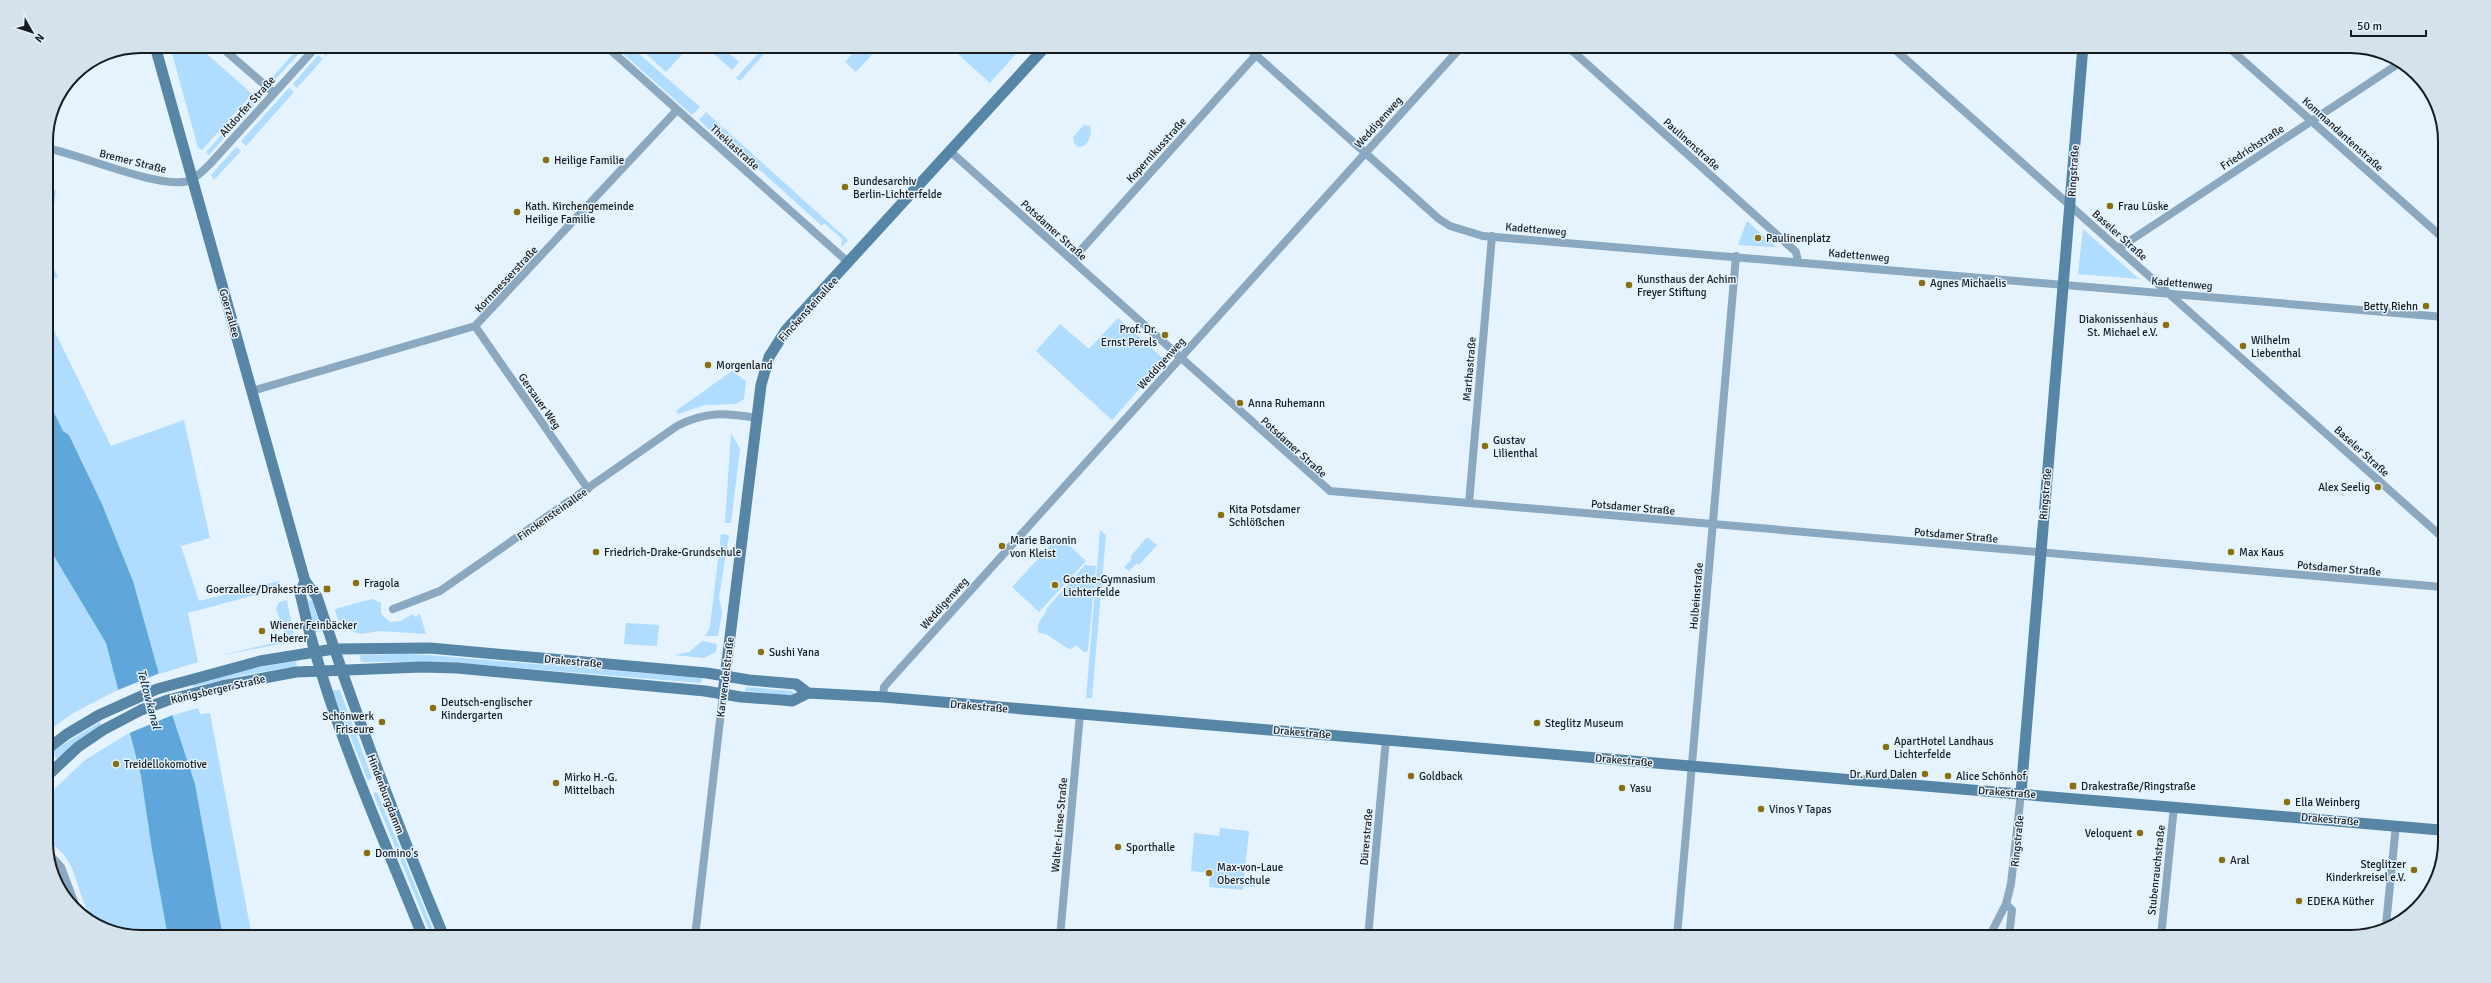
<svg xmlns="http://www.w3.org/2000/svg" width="2491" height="983" font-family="Signika,sans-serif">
<rect width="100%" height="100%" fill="#e4f3fe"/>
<!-- green -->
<path fill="#afdcff" d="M 170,46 L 198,46 L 252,94 L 202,150 L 198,148 Z
M 300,46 L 306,46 L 273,82 L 269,81 Z
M 326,46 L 335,46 L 326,56 L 321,52 Z
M 623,46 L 630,46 L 700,107 L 692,115 L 619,50 Z
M 637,46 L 690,46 L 666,72 Z
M 705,46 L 721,46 L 739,62 L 732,70 Z
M 765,46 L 771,46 L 740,81 L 736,78 Z
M 859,46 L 870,46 L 875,51 L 856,72 L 845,62 Z
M 949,46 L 1023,46 L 990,83 Z
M 318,55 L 323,59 L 297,88 L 293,84 Z
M 289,88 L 294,92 L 246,146 L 241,141 Z
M 261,90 L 263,94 L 209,155 L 206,152 Z
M 706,112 L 848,240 L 841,248 L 842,239 L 824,223 L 822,226 L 733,146 L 730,149 L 699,120 Z
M 1084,125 L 1090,126 C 1092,134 1090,140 1084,146 L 1078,147 L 1074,143 L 1073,137 Z
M 236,147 L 241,151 L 214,180 L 211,175 Z
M 46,187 L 56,190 L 50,240 L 46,241 Z
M 1747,221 L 1775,246 L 1774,247 L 1738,245 Z
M 2083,229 L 2139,279 L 2078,274 Z
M 46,252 L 58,277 L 46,282 Z
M 46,314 L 111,446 L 184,420 L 210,538 L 181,546 L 199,601 L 279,581 L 281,588 L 188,613 L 198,662 L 159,674 L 133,581 L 102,504 L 69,435 L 63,431 L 46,396 Z
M 1118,318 L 1165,360 L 1112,420 L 1036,351 L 1060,324 L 1089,349 Z
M 732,371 L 746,381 L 744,399 L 736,404 L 705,405 L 678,414 L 676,411 Z
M 731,433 L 740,449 L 731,523 L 725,523 Z
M 1100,530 L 1106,535 L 1092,698 L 1086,698 Z
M 721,534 L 729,535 L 719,597 L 722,612 L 718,636 L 705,636 L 710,627 Z
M 1059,536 L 1086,561 L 1039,612 L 1012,587 Z
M 1147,537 L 1157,545 L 1139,565 L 1137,563 L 1129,571 L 1124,567 L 1132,559 L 1130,557 Z
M 46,543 L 106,643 L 120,689 L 73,713 L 46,733 Z
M 1085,565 L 1096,566 L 1088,651 L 1084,652 L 1076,645 L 1072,649 L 1067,648 L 1046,634 L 1039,633 C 1034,621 1046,617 1047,608 Z
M 372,599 L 381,603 L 381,614 L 390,622 L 400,621 L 413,614 L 415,617 L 420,614 L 426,634 L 379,631 L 361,634 L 340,627 L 335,609 Z
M 287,600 L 294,636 L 290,642 L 218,656 L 273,643 L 282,636 L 284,629 L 276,609 L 279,602 Z
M 312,600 L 321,631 L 315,632 L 308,601 Z
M 626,623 L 659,625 L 657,646 L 624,644 Z
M 702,641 L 717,644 L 716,652 L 704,658 L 674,655 L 689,652 Z
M 407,654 L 428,655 L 702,678 L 701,683 L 446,662 L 361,662 L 359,655 Z
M 296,661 L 297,666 L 244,675 L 193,687 L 192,684 L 245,670 Z
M 746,687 L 792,691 L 794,693 L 792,696 L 745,691 Z
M 332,690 L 340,690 L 372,778 L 368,781 Z
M 198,708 L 200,714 L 210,713 L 252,937 L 223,937 L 195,784 L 173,715 Z
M 100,722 L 101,725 L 57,759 L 51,752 Z
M 129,733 L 141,776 L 152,850 L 168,937 C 150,937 128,939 110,932 C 84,922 81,889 71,866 C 65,854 56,846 46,839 L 46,797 L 85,760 Z
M 377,792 L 436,937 L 432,937 L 373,793 Z
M 1220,828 L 1249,831 L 1244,878 L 1256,879 L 1255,887 L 1243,886 L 1243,890 L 1209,887 L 1210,873 L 1191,871 L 1194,833 L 1219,836 Z"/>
<!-- water -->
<path fill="#5fa7db" d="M 46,396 L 63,431 L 69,435 L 102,504 L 133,581 L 159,674 L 195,784 L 223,937 L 168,937 L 152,850 L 141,776 L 106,643 L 46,543 Z"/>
<!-- pier -->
<path fill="#e4f3fe" d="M 160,673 L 175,714 L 127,734 L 118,690 Z"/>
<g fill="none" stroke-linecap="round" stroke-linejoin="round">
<!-- street -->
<path stroke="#8aa8bf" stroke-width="8" d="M 220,46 L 274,93
M 606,46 L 849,263
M 1246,46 L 1439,219 L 1450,226 L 1483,236 L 2444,317
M 1567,46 L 1796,252 L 1798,261
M 1891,46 L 2442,537
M 2227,46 L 2444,239
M 46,148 C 78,153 164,192 191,180 C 198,176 205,169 210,164 L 317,46
M 951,152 L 1330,491 L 2442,587
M 2119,248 L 2398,64
M 1072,260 L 1256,55
M 475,326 L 588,489
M 252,391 L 475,326 L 677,110
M 1469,503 L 1492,236
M 393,609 L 440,591 L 677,426 C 706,411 725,413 757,418
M 883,697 L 884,687 L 889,681 L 1462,46
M 48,853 L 61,867 L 76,907
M 2006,904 L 2012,910 L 2009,937
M 2386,925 L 2396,825
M 695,937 L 723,694
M 1060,937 L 1080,714
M 1368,937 L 1386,739
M 1677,937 L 1736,256
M 1989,937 L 2006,904 L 2011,884 L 2021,793
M 2161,937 L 2174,806"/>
<!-- secondary -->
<path stroke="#5785a6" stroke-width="11" d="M 155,46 L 305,581 L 317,597 C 355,713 397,825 444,937
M 305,581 L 300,593 L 302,601 C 328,717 379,827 423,937
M 723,694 L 761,385 L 769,357 L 786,330 L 1046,46
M 46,750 L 67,734 L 99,715 L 157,689 L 260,661 L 334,649 L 430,648 L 707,673 L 749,680 L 796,684 L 808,693
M 46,777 L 78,747 L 103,730 L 141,710 L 168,700 L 222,686 L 296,672 L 422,667 L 457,668 L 705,691 L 741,697 L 782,700 L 792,701 L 808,693 L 883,697 L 2440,830
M 2021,793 L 2083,46"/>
</g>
<!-- markers -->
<g fill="#896f10" stroke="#e4f3fe" stroke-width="1.5">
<circle cx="546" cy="160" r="4"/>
<circle cx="845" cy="187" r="4"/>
<circle cx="2110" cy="206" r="4"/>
<circle cx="517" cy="212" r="4"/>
<circle cx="1758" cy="238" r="4"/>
<circle cx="1922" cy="283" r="4"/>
<circle cx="1629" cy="285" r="4"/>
<circle cx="2426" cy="306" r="4"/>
<circle cx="2166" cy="325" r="4"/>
<circle cx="1165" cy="335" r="4"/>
<circle cx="2243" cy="346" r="4"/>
<circle cx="708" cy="365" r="4"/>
<circle cx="1240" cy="403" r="4"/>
<circle cx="1485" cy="446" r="4"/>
<circle cx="2378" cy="487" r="4"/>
<circle cx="1221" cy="515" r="4"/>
<circle cx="1002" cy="546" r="4"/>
<circle cx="596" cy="552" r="4"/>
<circle cx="2231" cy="552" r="4"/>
<circle cx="356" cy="583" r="4"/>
<circle cx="1055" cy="585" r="4"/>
<rect x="323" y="585" width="8" height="8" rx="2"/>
<circle cx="262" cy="631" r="4"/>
<circle cx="761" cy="652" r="4"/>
<circle cx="433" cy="708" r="4"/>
<circle cx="382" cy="722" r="4"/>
<circle cx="1537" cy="723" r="4"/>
<circle cx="1886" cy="747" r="4"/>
<circle cx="116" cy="764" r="4"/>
<circle cx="1925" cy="774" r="4"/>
<circle cx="1411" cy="776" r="4"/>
<circle cx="1948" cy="776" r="4"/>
<circle cx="556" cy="783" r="4"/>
<rect x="2069" y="782" width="8" height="8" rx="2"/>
<circle cx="1622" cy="788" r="4"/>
<circle cx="2287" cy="802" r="4"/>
<circle cx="1761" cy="809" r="4"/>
<circle cx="2140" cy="833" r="4"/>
<circle cx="1118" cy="847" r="4"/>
<circle cx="367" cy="853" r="4"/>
<circle cx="2222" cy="860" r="4"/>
<circle cx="2414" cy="870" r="4"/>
<circle cx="1209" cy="873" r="4"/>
<circle cx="2299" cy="901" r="4"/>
</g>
<g text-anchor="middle" stroke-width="3" stroke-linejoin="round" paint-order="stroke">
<!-- street labels -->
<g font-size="11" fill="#161b1f" stroke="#e4f3fe">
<text transform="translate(247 106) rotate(-48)" y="4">Altdorfer Straße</text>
<text transform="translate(1378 122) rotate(-48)" y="4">Weddigenweg</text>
<text transform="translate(2343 134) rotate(42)" y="4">Kommandantenstraße</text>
<text transform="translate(1692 144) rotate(42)" y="4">Paulinenstraße</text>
<text transform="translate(735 147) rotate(42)" y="4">Theklastraße</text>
<text transform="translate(2252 147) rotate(-33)" y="4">Friedrichstraße</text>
<text transform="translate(1156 150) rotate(-48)" y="4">Kopernikusstraße</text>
<text transform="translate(133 161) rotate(14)" y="4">Bremer Straße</text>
<text transform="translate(2073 171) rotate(-86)" y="4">Ringstraße</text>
<text transform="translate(1536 229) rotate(5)" y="4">Kadettenweg</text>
<text transform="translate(1054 230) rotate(42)" y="4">Potsdamer Straße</text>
<text transform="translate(2120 235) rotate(42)" y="4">Baseler Straße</text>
<text transform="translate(1859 255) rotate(5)" y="4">Kadettenweg</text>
<text transform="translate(506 279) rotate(-47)" y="4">Kornmesserstraße</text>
<text transform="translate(2182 283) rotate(5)" y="4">Kadettenweg</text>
<text transform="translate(808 309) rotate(-48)" y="4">Finckensteinallee</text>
<text transform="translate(230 313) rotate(74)" y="4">Goerzallee</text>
<text transform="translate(1161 363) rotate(-48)" y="4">Weddigenweg</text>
<text transform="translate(1469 369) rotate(-85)" y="4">Marthastraße</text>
<text transform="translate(540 401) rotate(55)" y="4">Gersauer Weg</text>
<text transform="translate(1294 447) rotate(42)" y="4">Potsdamer Straße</text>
<text transform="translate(2362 451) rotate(42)" y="4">Baseler Straße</text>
<text transform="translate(2045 494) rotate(-85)" y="4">Ringstraße</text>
<text transform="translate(1633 507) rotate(5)" y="4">Potsdamer Straße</text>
<text transform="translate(552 514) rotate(-35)" y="4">Finckensteinallee</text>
<text transform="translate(1956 535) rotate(5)" y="4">Potsdamer Straße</text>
<text transform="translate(2339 568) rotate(5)" y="4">Potsdamer Straße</text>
<text transform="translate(1696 596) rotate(-85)" y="4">Holbeinstraße</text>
<text transform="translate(944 603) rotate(-48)" y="4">Weddigenweg</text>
<text transform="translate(573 661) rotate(5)" y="4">Drakestraße</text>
<text transform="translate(725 677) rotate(-83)" y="4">Karwendelstraße</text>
<text transform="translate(218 689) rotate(-13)" y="4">Königsberger Straße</text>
<text transform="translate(979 706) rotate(5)" y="4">Drakestraße</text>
<text transform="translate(1302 732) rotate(5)" y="4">Drakestraße</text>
<text transform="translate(1624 760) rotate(5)" y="4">Drakestraße</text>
<text transform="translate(2007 792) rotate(4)" y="4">Drakestraße</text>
<text transform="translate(386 794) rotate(69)" y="4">Hindenburgdamm</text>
<text transform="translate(2330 819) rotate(5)" y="4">Drakestraße</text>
<text transform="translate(1059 825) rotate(-85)" y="4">Walter-Linse-Straße</text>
<text transform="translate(1366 837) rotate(-85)" y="4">Dürerstraße</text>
<text transform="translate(2017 841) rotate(-84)" y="4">Ringstraße</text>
<text transform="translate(2156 870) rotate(-84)" y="4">Stubenrauchstraße</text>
</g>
<!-- poi labels -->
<g font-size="11" fill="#161b1f" stroke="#e4f3fe" text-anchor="start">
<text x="554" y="164">Heilige Familie</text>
<text x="853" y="185">Bundesarchiv<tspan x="853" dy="13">Berlin-Lichterfelde</tspan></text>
<text x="525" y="210">Kath. Kirchengemeinde<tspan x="525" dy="13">Heilige Familie</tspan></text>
<text x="2118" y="210">Frau Lüske</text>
<text x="1766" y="242">Paulinenplatz</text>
<text x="1637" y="283">Kunsthaus der Achim<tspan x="1637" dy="13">Freyer Stiftung</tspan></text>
<text x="1930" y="287">Agnes Michaelis</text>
<text x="2418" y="310" text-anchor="end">Betty Riehn</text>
<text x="2158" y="323" text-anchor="end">Diakonissenhaus<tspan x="2158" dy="13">St. Michael e.V.</tspan></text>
<text x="1157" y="333" text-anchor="end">Prof. Dr.<tspan x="1157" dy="13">Ernst Perels</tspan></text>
<text x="2251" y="344">Wilhelm<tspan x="2251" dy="13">Liebenthal</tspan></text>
<text x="716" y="369">Morgenland</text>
<text x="1248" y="407">Anna Ruhemann</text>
<text x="1493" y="444">Gustav<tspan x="1493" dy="13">Lilienthal</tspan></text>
<text x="2370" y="491" text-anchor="end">Alex Seelig</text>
<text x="1229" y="513">Kita Potsdamer<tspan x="1229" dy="13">Schlößchen</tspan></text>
<text x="1010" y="544">Marie Baronin<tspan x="1010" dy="13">von Kleist</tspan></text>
<text x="604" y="556">Friedrich-Drake-Grundschule</text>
<text x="2239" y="556">Max Kaus</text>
<text x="1063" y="583">Goethe-Gymnasium<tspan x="1063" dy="13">Lichterfelde</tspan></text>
<text x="364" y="587">Fragola</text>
<text x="319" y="593" text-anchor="end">Goerzallee/Drakestraße</text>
<text x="270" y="629">Wiener Feinbäcker<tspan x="270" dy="13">Heberer</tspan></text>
<text x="769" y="656">Sushi Yana</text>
<text x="441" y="706">Deutsch-englischer<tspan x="441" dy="13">Kindergarten</tspan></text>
<text x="374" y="720" text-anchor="end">Schönwerk<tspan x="374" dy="13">Friseure</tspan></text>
<text x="1545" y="727">Steglitz Museum</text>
<text x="1894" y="745">ApartHotel Landhaus<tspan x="1894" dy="13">Lichterfelde</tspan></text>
<text x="124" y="768">Treidellokomotive</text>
<text x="1917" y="778" text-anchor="end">Dr. Kurd Dalen</text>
<text x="1419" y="780">Goldback</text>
<text x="1956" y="780">Alice Schönhof</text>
<text x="564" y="781">Mirko H.-G.<tspan x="564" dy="13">Mittelbach</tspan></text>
<text x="2081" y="790">Drakestraße/Ringstraße</text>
<text x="1630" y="792">Yasu</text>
<text x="2295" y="806">Ella Weinberg</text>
<text x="1769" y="813">Vinos Y Tapas</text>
<text x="2132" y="837" text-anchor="end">Veloquent</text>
<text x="1126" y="851">Sporthalle</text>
<text x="375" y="857">Domino's</text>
<text x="2230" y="864">Aral</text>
<text x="2406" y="868" text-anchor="end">Steglitzer<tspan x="2406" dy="13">Kinderkreisel e.V.</tspan></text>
<text x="1217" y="871">Max-von-Laue<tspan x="1217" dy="13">Oberschule</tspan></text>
<text x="2307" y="905">EDEKA Küther</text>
</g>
<!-- water labels -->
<g font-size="12" font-style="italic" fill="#19384e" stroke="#e4f3fe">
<text transform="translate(149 699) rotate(75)" y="4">Teltowkanal</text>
</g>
</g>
<!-- crop -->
<path d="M0 0H2491V983H0ZM141 53H2350A88 88 0 0 1 2438 141V842A88 88 0 0 1 2350 930H141A88 88 0 0 1 53 842V141A88 88 0 0 1 141 53Z" fill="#d4e2ec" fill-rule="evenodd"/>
<path fill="none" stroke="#161b1f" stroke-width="2" d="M141 53H2350A88 88 0 0 1 2438 141V842A88 88 0 0 1 2350 930H141A88 88 0 0 1 53 842V141A88 88 0 0 1 141 53Z"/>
<!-- north arrow -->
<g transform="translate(32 32) rotate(129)" stroke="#e4f3fe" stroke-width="3" paint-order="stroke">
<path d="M0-3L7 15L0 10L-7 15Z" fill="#161b1f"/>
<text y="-6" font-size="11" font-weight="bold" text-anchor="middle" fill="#161b1f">N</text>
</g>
<!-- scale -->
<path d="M2351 30v6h75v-6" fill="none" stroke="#161b1f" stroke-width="2"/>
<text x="2357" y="30" font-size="12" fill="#161b1f" stroke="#e4f3fe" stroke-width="3" paint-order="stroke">50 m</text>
</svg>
